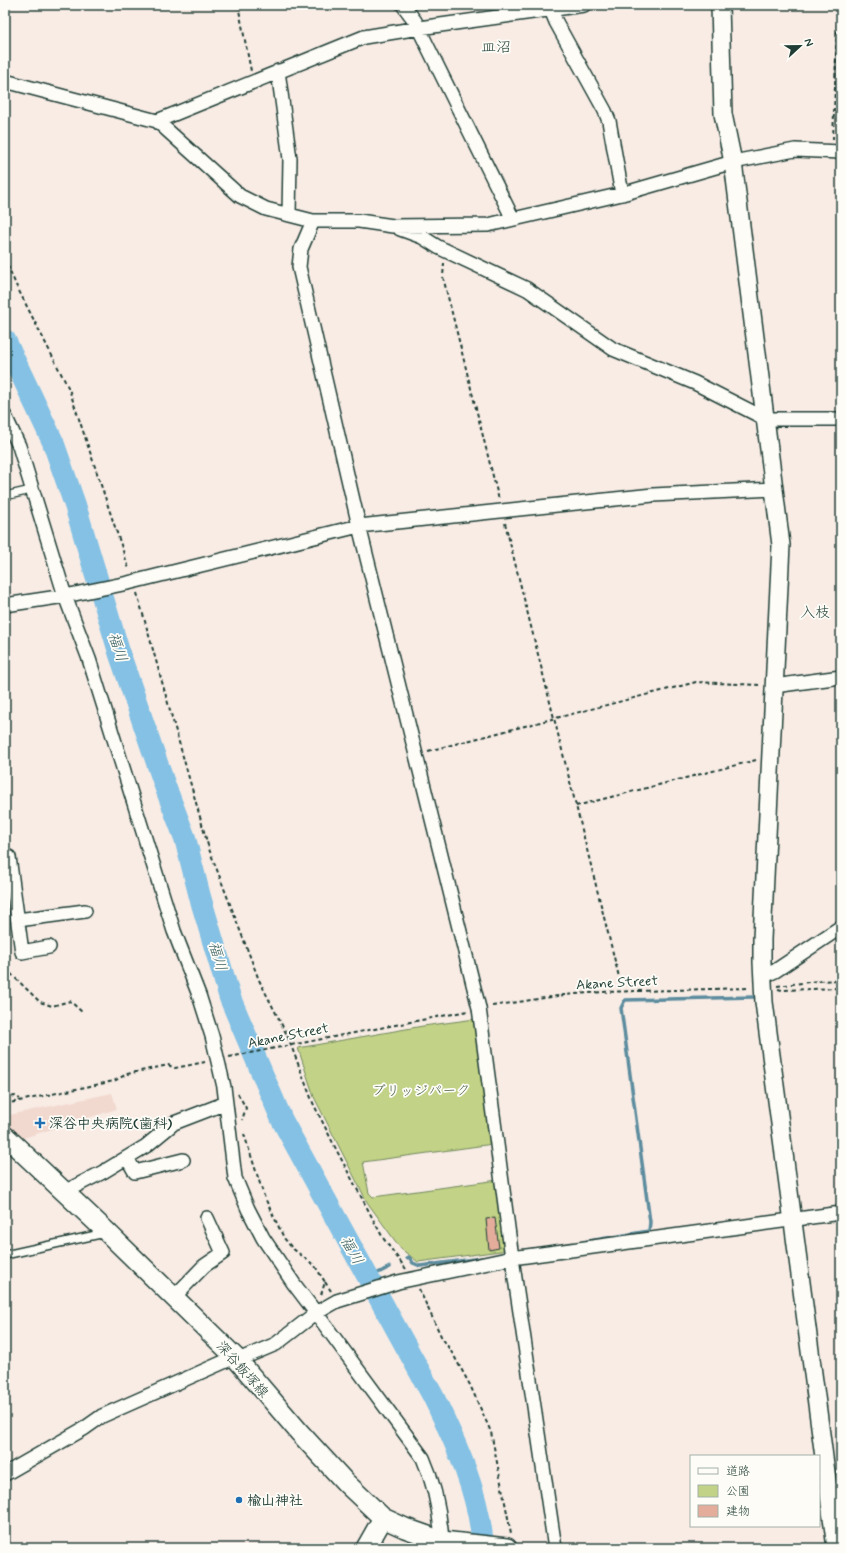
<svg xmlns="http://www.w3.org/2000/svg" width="846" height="1553" font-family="Mynerve,'Klee One',sans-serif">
<rect width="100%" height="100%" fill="#f8ece5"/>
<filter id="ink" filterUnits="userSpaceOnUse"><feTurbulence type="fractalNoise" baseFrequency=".025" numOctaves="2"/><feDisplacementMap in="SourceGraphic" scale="8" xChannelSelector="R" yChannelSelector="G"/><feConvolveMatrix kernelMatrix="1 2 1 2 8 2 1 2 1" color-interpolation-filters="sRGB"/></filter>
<g filter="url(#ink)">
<!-- built -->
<path fill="#f2d9cf" d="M 112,1093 L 117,1109 L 20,1139 L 11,1131 L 9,1115 Z"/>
<!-- green -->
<path fill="#c2d286" stroke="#70885d" d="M 475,1019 L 493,1144 L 363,1162 L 369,1193 L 373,1197 L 498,1180 L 508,1250 L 418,1262 L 401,1249 L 367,1202 L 314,1097 L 298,1048 L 423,1026 Z"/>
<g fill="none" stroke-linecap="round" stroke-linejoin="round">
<!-- stream -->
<path stroke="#5c8c9e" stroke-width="3.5" d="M 583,1242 L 649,1231 L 650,1222 L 621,1008 L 625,1000 L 754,997
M 407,1258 L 409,1257 L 413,1263 L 420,1266 L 482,1258
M 368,1278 L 390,1267"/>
<!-- river -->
<path stroke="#84c1e4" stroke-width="22" d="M 5,340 L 53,442 L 75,505 L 120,655 L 165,786 L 185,838 L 200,897 L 230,998 L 282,1120 L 433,1396 C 456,1443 480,1495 483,1548"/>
</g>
<!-- building -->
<path fill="#e4ac9b" stroke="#1f3d34" d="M 495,1218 L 499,1248 L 489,1250 L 486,1219 Z"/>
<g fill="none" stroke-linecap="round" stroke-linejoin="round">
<defs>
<path id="service" d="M 5,496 L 31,490
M 5,1255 L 105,1233"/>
<path id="minor" d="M 403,5 L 415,21 L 513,219
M 549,5 L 556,22 L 605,111 L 609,121 L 622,194
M 278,71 L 290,159 L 289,215
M 5,81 L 157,121 L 240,196 L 266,209 L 313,221 L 359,221 L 393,226 L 488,225 L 622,194 L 733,162 L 795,150 L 841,152
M 157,121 L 364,37 L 419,28 L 584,5
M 313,221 L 301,249 L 299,267 L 359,526 L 479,1008 L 512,1258 L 555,1548
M 400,229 L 422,237 L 438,247 L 527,289 L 613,349 L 695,383 L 766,419 L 841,419
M 5,416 L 19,446 L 65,596 L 89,659 L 174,931 L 199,995 L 212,1036 L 224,1087 L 235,1178 L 248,1209 L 263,1238 L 294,1284 L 316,1313 L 423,1458 C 435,1485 440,1512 442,1541
M 5,605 L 65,596 L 128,583 L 359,526 L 653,495 L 775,489
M 774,686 L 841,677
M 5,857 L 9,857 L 22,952 L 49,947
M 18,920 L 85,911
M 762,977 L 775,971 L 841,927
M 127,1158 L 135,1172 L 183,1160
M 64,1192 L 103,1172 L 146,1146 L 174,1123 L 226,1103
M 174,1297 L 204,1266 L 223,1253 L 207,1218
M 238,1360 L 276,1344 L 316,1313 L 337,1301 L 398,1282 L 512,1258 L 841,1213
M 5,1474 L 85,1428 L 102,1416 L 235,1357"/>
<path id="tertiary" d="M 720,5 L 723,114 L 733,162 L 781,545 L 762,939 L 762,962 L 764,1002 L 836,1548"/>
<path id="secondary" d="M 5,1136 L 107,1232 L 235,1357 L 300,1433 L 346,1483 L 383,1518 L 405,1528 L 442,1541 L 507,1548
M 366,1548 L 383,1518"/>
</defs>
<!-- service casing -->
<use href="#service" stroke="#1f3d34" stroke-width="10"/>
<!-- minor casing -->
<use href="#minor" stroke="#1f3d34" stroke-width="16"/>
<!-- tertiary casing -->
<use href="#tertiary" stroke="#1f3d34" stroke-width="20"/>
<!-- secondary casing -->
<use href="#secondary" stroke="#1f3d34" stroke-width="22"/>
<!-- path -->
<path stroke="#1f3d34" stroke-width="2" stroke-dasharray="4 3" stroke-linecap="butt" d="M 238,5 L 251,71
M 833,140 L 838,5
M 5,259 L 16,285 L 69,389 L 129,569
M 444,263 L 443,277 L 499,500
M 505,523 L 619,977
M 137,593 L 209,849 L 259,980 L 287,1035 L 313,1103 L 338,1153 L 383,1238 L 406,1269
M 428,751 L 696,682 L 759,685
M 576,806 L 756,760
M 5,971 L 7,970 L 40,1002 L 52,1006 L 70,1001 L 82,1012
M 777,986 L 817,981 L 841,980
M 778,989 L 782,990 L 841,988
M 492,1006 L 564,995 L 602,992 L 748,988
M 229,1057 L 468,1011
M 238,1094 L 246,1108 L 242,1120
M 5,1098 L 15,1096 L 20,1099
M 5,1104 L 114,1081 L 127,1074 L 168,1065 L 175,1068 L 205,1062
M 244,1134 L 264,1196 L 284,1238 L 292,1248 L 315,1266 L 325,1282 L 321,1295
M 325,1282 L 331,1291
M 419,1289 L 441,1336 L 454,1356 L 470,1385 L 491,1432 L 511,1533"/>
<!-- service -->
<use href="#service" stroke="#fdfcf7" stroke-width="7"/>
<!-- minor -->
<use href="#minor" stroke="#fdfcf7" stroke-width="13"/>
<!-- tertiary -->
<use href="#tertiary" stroke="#fdfcf7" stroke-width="17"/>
<!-- secondary -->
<use href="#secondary" stroke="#fdfcf7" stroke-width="19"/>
</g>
</g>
<!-- markers -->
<g fill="#1f6fb2" stroke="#fdfcf7" stroke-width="1.5">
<path d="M38 1117h4v4h4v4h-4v4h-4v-4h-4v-4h4z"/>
<circle cx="239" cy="1500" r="4"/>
</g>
<g text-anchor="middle" stroke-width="3.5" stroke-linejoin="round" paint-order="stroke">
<!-- street labels -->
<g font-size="14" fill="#1f3d34" stroke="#fdfcf7">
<text transform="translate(617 982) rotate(-3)" y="5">Akane Street</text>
<text transform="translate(288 1035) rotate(-11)" y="5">Akane Street</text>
<text transform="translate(243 1369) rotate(48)" y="5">深谷飯塚線</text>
</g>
<!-- park labels -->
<g font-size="14" fill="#486248" stroke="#fdfcf7">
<text x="421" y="1095">ブリッジパーク</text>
</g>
<!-- poi labels -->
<g font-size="14" font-weight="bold" fill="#1f3d34" stroke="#fdfcf7" text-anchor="start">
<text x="49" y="1128">深谷中央病院(歯科)</text>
<text x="247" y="1505">楡山神社</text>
</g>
<!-- neighbourhood labels -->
<g font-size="15" fill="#1f3d34" stroke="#fdfcf7">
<text x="496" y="52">皿沼</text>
<text x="815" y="617">入枝</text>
</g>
<!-- water labels -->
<g font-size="15" font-style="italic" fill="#385e60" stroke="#fdfcf7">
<text transform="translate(118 647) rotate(72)" y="5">福川</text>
<text transform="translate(218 956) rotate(74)" y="5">福川</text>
<text transform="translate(352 1250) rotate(61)" y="5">福川</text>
</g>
</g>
<!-- margin -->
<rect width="846" height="1553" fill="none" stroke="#fdfcf7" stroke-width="20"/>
<rect x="10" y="10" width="826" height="1533" fill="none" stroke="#1f3d34" stroke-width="1.5" filter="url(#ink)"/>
<!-- legend -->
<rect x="690" y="1455" width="130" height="72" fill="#fdfcf7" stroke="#a4b0a9"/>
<rect x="698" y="1468" width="20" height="6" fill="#fdfcf7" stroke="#a4b0a9"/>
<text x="726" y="1475" font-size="12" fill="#1f3d34">道路</text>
<rect x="698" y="1485" width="20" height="12" fill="#c2d286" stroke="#a4b0a9"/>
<text x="726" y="1495" font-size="12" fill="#1f3d34">公園</text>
<rect x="698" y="1505" width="20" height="12" fill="#e4ac9b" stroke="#a4b0a9"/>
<text x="726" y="1515" font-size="12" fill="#1f3d34">建物</text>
<!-- north arrow -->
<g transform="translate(800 46) rotate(68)" stroke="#fdfcf7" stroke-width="3" paint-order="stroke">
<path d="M0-3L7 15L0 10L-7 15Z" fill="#1f3d34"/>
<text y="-6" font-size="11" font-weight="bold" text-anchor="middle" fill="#1f3d34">N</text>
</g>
</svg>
